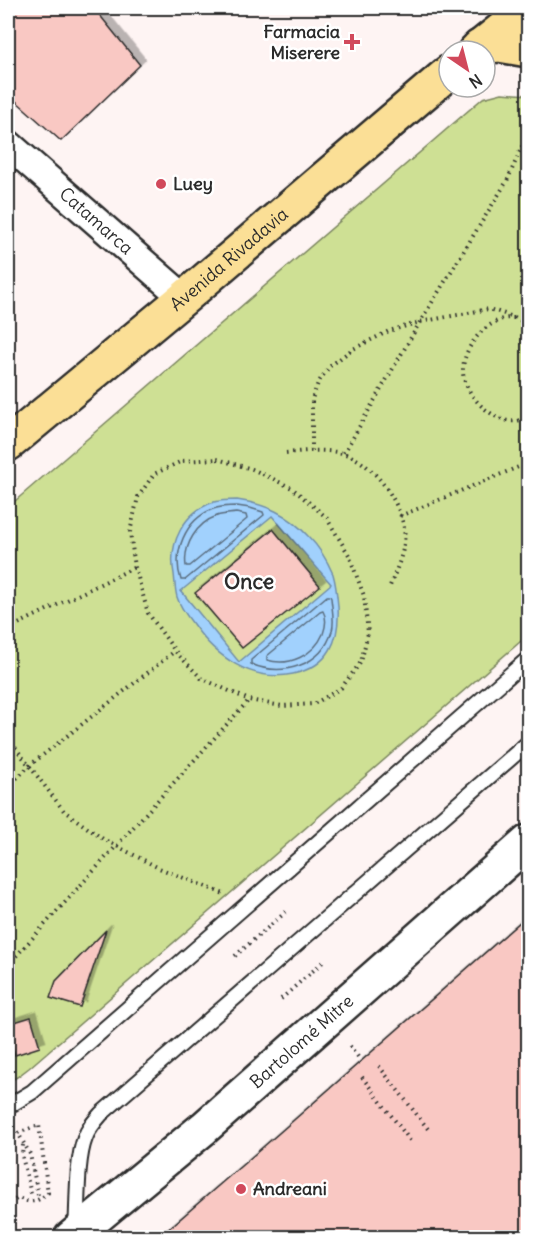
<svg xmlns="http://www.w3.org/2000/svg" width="536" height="1245" font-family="Delius,sans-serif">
<defs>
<filter id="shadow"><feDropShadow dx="5.5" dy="-5.5" stdDeviation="0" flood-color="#0004"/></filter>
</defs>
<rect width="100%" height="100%" fill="#fef4f3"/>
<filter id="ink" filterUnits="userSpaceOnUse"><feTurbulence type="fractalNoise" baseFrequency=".0167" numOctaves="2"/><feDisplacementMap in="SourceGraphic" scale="12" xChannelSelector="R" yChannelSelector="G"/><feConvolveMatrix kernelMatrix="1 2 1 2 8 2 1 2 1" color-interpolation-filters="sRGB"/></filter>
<g filter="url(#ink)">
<!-- green -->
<path fill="#cee094" stroke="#7c8660" stroke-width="1.5" d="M 502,93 L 528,95 L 528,635 L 29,1068 L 17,1077 L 8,1082 L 8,507 L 483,98 Z"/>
<!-- water -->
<path fill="#a1d1fd" stroke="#728fa9" stroke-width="1.5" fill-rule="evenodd" d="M 237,500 C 266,504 288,514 308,536 C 319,547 327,560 333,574 C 336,584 337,595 338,606 C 340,640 330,666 293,674 C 252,683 215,656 193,624 C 187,616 180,607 177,597 C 175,590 175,582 174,574 C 168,544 183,512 214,502 C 222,500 230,500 237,500 ZM 272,516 L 331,584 L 239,662 L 181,591 Z"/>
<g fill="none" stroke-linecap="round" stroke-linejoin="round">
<!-- shore -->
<path stroke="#5a6d7f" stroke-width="1.5" d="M 237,506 L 250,508 L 263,512 L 264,515 L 185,580 L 181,580 C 172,552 185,520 213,509 C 221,506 229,506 237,506 Z
M 236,513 L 246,515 L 247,519 L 190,566 L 186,566 C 183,545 197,523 217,516 C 223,514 230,514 236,513 Z
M 327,596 L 330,596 L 331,598 C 332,609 335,621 332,631 C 322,666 282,677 251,664 L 251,660 Z
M 323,611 C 327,618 326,626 323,634 C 314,655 289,667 267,660 L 267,656 L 320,612 Z"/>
</g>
<!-- building -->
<path fill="#f9c8c3" stroke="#2b2b2b" stroke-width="1.5" filter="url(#shadow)" d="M 8,8 L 94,8 L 140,65 L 61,141 L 8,94 Z
M 273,529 L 320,586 L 242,648 L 195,593 Z
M 528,915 L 528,1238 L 158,1238 L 255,1154 Z
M 106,930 L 80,1007 L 50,998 L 56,981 Z
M 31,1017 L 40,1047 L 15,1055 L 8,1030 L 8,1024 Z"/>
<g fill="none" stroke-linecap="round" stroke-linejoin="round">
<defs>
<path id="service" d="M 8,1105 L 12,1104 L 32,1092 L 528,659
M 76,1230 C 78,1204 76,1161 85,1138 C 88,1129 94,1122 101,1114 L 528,743"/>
<g id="minor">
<path id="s1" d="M 8,144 L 184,298"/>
</g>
<g id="secondary">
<path id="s2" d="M 71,1238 L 204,1128 L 528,842"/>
</g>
<g id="primary">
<path d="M 479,47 L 499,45 L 528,50"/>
<path d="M 475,51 L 528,8"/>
<path id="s3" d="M 8,444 L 184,298 L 449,72"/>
</g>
</defs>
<!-- service casing -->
<use href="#service" stroke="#2b2b2b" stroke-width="18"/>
<!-- minor casing -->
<use href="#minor" stroke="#2b2b2b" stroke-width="32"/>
<!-- secondary casing -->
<use href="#secondary" stroke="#2b2b2b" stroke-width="38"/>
<!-- primary casing -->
<use href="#primary" stroke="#2b2b2b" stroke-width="38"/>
<!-- path -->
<path stroke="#2b2b2b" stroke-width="4" stroke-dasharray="1.5 4.5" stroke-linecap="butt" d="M 514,318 C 509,318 504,318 500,320 C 479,327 458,356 464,379 C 468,391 476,402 485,409 C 493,415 500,420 510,421 C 516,422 523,419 528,418
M 312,451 L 312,399 L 318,383 L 329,367 L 351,350 L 389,331 L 420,322 L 489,309 L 517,318 L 528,325
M 286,453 C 305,451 323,449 342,453 C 371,460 399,499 404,528 C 407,547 397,568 390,586
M 344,453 L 420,322 L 507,181 L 528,133
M 217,459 L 252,469 L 292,488 L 326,517 L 349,555 L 364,596 L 368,633 L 361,662 L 341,688 L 314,704 L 282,706 L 249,700 L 201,678 L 175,651 L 148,613 L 135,567 L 130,532 L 138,497 L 154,474 L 182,461 Z
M 400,516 L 528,463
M 8,629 L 135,567
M 8,738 L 64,811 L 103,839 L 159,868 L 224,894
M 8,787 L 29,766 L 175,651
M 235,956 L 287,911
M 8,965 L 249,700
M 281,999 L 324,961
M 350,1046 L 361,1061
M 379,1066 L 428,1129
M 362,1077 L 412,1143
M 23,1145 L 22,1156 L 31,1194
M 15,1200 L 18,1198 C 32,1204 36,1202 48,1193 L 39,1125 L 18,1133 L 30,1154 L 38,1195"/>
<!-- service -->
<use href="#service" stroke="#fff" stroke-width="14"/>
<!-- minor -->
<use href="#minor" stroke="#fff" stroke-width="27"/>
<!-- secondary -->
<use href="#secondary" stroke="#fff" stroke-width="33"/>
<!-- primary -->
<use href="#primary" stroke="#fbdf96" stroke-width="33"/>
</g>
</g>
<!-- markers -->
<g fill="#d1495b" stroke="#fff" stroke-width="2">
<path d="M349 33h6v6h6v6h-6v6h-6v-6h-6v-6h6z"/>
<circle cx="161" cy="184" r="6"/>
<circle cx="241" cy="1189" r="6"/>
</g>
<g text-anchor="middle" stroke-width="5" stroke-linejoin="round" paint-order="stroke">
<!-- poi labels -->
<g font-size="18" font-weight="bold" fill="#2b2b2b" stroke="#fff" text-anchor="start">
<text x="340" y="38" text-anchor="end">Farmacia<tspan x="340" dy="21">Miserere</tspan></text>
<text x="173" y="190">Luey</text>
<text x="253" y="1195">Andreani</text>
</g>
<!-- street labels -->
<g font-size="18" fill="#2b2b2b" stroke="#fff">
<text dy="6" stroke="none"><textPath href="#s1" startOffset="117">Catamarca</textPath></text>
<text dy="6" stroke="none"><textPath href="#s3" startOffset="288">Avenida Rivadavia</textPath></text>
<text dy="6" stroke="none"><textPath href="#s2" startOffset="303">Bartolomé Mitre</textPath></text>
</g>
<!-- quarter labels -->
<g font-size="21" font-weight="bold" fill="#2b2b2b" stroke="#fff">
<text x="249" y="589">Once</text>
</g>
</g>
<!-- margin -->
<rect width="536" height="1245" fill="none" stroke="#fff" stroke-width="30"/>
<rect x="15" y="15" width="506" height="1215" fill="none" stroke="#2b2b2b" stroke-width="2" filter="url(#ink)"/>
<!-- north arrow -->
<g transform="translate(467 69) rotate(145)"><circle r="28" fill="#ffffff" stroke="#aaaaaa" stroke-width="1.5"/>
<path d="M0-4.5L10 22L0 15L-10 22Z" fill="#d1495b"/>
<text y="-9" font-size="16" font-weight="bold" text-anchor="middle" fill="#2b2b2b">N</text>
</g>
</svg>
